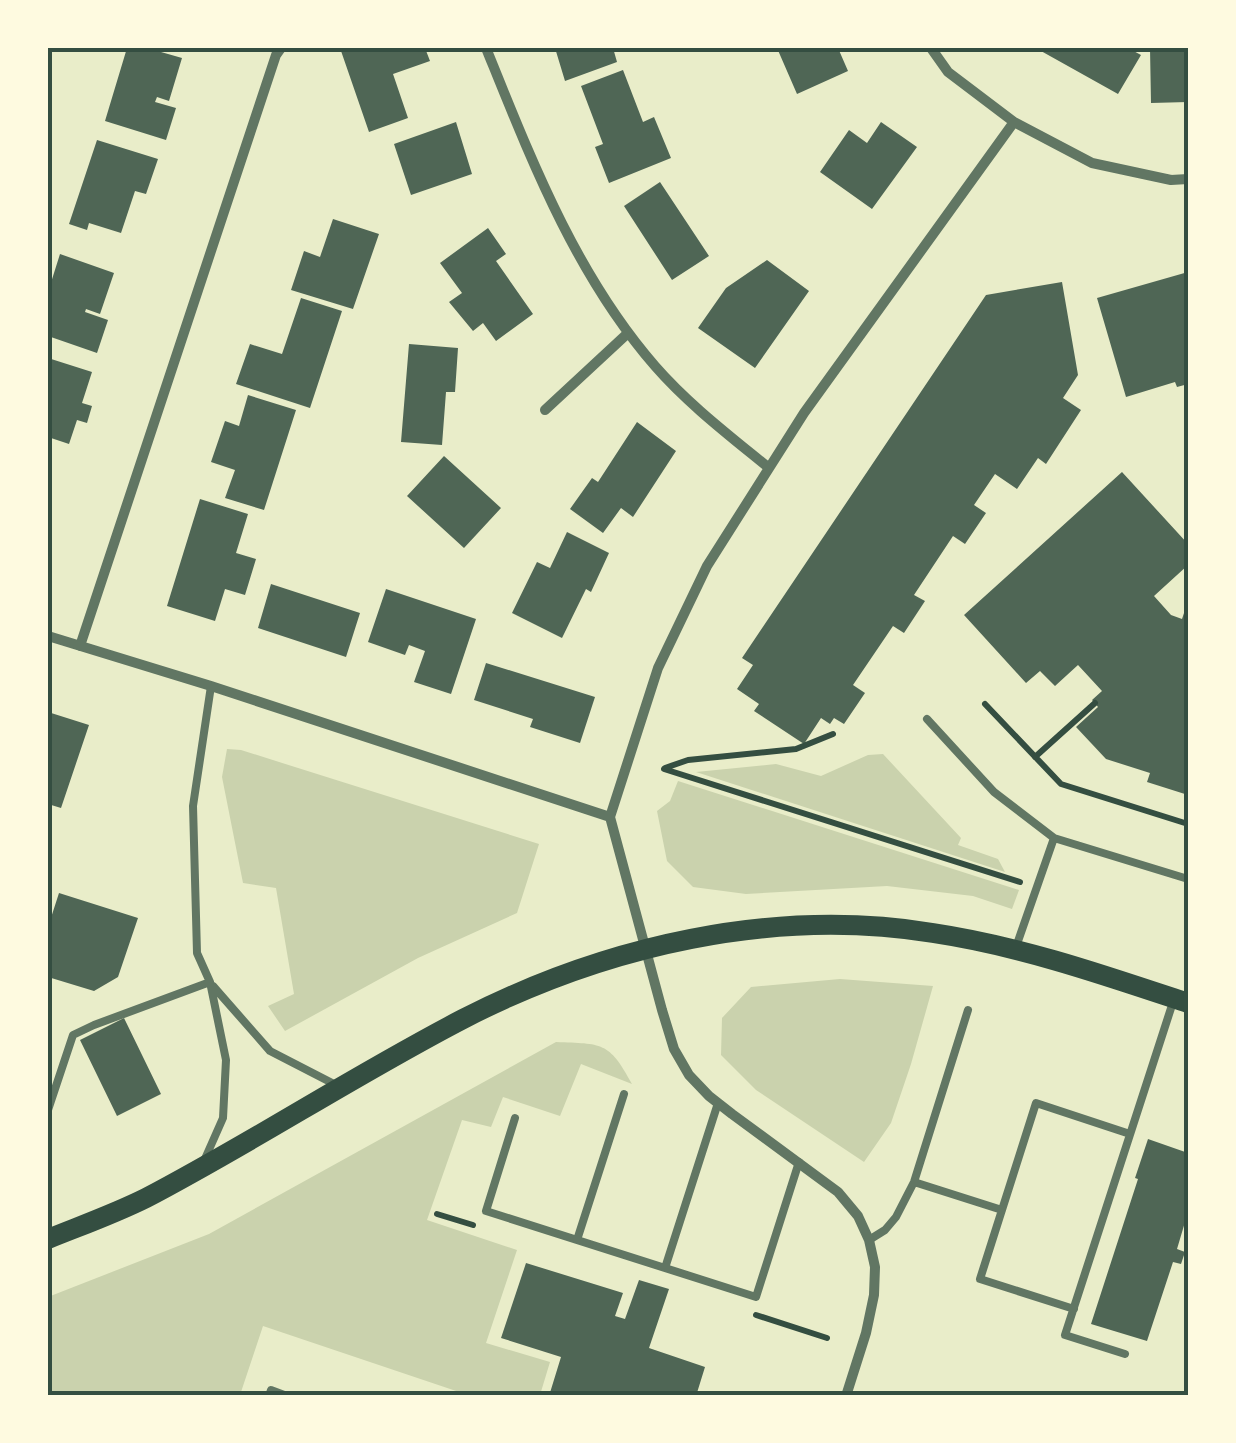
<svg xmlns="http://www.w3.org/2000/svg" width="1236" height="1443" font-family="'Asap Condensed',sans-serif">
<rect width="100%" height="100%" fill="#e9edc9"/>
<!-- green -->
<path fill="#cad2ad" d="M 227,749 L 241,750 L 539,844 L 517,913 L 418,958 L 285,1031 L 268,1006 L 294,994 L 276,888 L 243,883 L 222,777 Z
M 883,754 L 961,838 L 958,845 L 998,859 L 1005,872 L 696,772 L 776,764 L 821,776 L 868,755 Z
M 678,781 L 1019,890 L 1012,909 L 973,896 L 887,886 L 746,894 L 693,887 L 667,861 L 657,811 L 670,801 Z
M 840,979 L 933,986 L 911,1064 L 891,1123 L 864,1162 L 756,1090 L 721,1055 L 722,1018 L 751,987 Z
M 556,1042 C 602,1044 609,1041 632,1084 L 581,1064 L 560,1116 L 503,1097 L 491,1127 L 462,1120 L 427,1220 L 517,1250 L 486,1343 L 550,1362 L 540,1395 L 468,1395 L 263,1326 L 240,1395 L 48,1395 L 48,1297 L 209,1234 Z"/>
<!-- building -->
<path fill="#4f6655" d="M 127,48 L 147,48 L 182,58 L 169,101 L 157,97 L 155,102 L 176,108 L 166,140 L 105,121 Z
M 340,48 L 425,48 L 430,61 L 393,74 L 408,118 L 369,132 Z
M 555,48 L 613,48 L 617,62 L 565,81 Z
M 777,48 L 838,48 L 848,71 L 797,94 Z
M 1043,48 L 1128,48 L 1141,55 L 1118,94 L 1041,51 Z
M 1150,48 L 1188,48 L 1188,102 L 1151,103 Z
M 623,70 L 643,122 L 654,117 L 671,158 L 609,183 L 595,147 L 603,144 L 581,86 Z
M 456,122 L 472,174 L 411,195 L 394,144 Z
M 881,122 L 917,147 L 872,209 L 820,172 L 849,130 L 867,143 Z
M 97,140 L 158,159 L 146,194 L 135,191 L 121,233 L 89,223 L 87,230 L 69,224 Z
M 660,182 L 709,256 L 672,280 L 624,206 Z
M 333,219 L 379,234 L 353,309 L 291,290 L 304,251 L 320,257 Z
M 488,228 L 506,254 L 496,261 L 533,314 L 496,341 L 483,323 L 473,331 L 449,302 L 462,293 L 440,263 Z
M 60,254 L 114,273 L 100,314 L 86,309 L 85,312 L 108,320 L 97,353 L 48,336 L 48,292 Z
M 767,260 L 809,291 L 755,368 L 698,328 L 726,288 Z
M 1188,272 L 1188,384 L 1177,387 L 1175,382 L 1126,397 L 1097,298 Z
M 1062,282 L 1078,375 L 1063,398 L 1081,410 L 1046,464 L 1038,458 L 1017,489 L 995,474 L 974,505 L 986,513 L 965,544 L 953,536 L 914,595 L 925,601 L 904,633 L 893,626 L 853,685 L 865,693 L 844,724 L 834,718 L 830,724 L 821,718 L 804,744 L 754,711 L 759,704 L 737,689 L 753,665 L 742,658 L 986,295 Z
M 301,298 L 342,311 L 310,408 L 236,384 L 250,344 L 282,354 Z
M 409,344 L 458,348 L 455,392 L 446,392 L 442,445 L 401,442 Z
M 48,358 L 92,372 L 82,403 L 92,406 L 87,423 L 77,420 L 69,444 L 48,437 Z
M 248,395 L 296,410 L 264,510 L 225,498 L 235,470 L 211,462 L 225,421 L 239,426 Z
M 637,422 L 676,451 L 633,517 L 621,508 L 603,533 L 570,509 L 592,478 L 598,482 Z
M 444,456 L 501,508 L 464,548 L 407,496 Z
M 1122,472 L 1188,544 L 1188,565 L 1154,596 L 1171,615 L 1182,619 L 1188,601 L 1188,795 L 1147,782 L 1150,773 L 1106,759 L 1076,727 L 1098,707 L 1092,700 L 1102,691 L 1078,665 L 1055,686 L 1040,671 L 1026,683 L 964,615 Z
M 200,499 L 248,514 L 236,553 L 256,559 L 245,595 L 225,589 L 215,621 L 167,606 Z
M 567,532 L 609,553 L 591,592 L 586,589 L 562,638 L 512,613 L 537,562 L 550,568 Z
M 271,584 L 360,613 L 346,657 L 258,628 Z
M 386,589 L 476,619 L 451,694 L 414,682 L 425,651 L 409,645 L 405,655 L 368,642 Z
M 486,663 L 595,697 L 580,743 L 530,727 L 533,719 L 474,700 Z
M 48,712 L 89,725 L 61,808 L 48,804 Z
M 59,893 L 138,918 L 118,977 L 94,991 L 48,977 L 48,927 Z
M 124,1018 L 161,1094 L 117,1116 L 80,1040 Z
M 1148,1139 L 1188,1153 L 1188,1212 L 1177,1249 L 1185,1252 L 1181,1264 L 1173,1262 L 1147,1341 L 1091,1324 L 1138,1179 L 1135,1178 Z
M 526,1263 L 623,1293 L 615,1316 L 625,1319 L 639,1280 L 669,1289 L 649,1348 L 705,1367 L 696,1396 L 549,1396 L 561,1357 L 501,1338 Z"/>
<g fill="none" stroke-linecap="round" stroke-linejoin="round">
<!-- path -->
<path stroke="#344e41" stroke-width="6" d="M 985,704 L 1061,784 L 1188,824
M 1035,757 L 1095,703
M 665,768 L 688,760 L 796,749 L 833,734
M 664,769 L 1020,882
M 437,1214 L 473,1225
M 756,1315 L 827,1338"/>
<!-- service -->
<path stroke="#617663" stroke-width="8" d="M 927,719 L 994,792 L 1054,838 L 1016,947
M 1054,838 L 1188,879
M 213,986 L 270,1051 L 336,1085
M 48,1110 L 73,1035 L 94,1025 L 210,982
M 515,1118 L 486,1211 L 756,1297 L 799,1162
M 204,1161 L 223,1118 L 226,1060 L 210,982 L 197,953 L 193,806 L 211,686
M 914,1182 L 1002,1210
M 577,1240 L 624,1094
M 869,1240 L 885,1230 L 896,1217 L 914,1182 L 968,1010
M 665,1268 L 718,1103
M 1074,1309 L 980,1279 L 1036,1103 L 1130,1134
M 1125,1354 L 1065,1335 L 1173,1002
M 269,1396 L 271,1390 L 287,1396"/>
<!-- minor -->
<path stroke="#617663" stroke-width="10" d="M 486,48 C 531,159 575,274 655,366 C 688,404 730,436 769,468
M 931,48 L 948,72 L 1014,122 L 1092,163 L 1171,180 L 1188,179
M 545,410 L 628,333
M 48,636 L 211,686 L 610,817
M 80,646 L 276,55 L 281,48
M 846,1396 L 866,1333 L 874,1295 L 875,1267 L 869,1240 L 858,1216 L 838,1192 L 732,1114 L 709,1096 L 689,1075 L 674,1049 L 662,1010 L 610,817 L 658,668 L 707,566 L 804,413 L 1014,122"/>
<!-- secondary -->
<path stroke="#344e41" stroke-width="20" d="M 48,1239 C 80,1226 114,1214 146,1198 C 253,1142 355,1075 463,1019 C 605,946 773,907 933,933 C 1020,946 1104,975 1188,1003"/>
</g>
<!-- border -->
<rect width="1236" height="1443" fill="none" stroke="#fefae0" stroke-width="100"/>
<rect x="50" y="50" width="1136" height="1343" fill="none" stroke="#344e41" stroke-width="4"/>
</svg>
